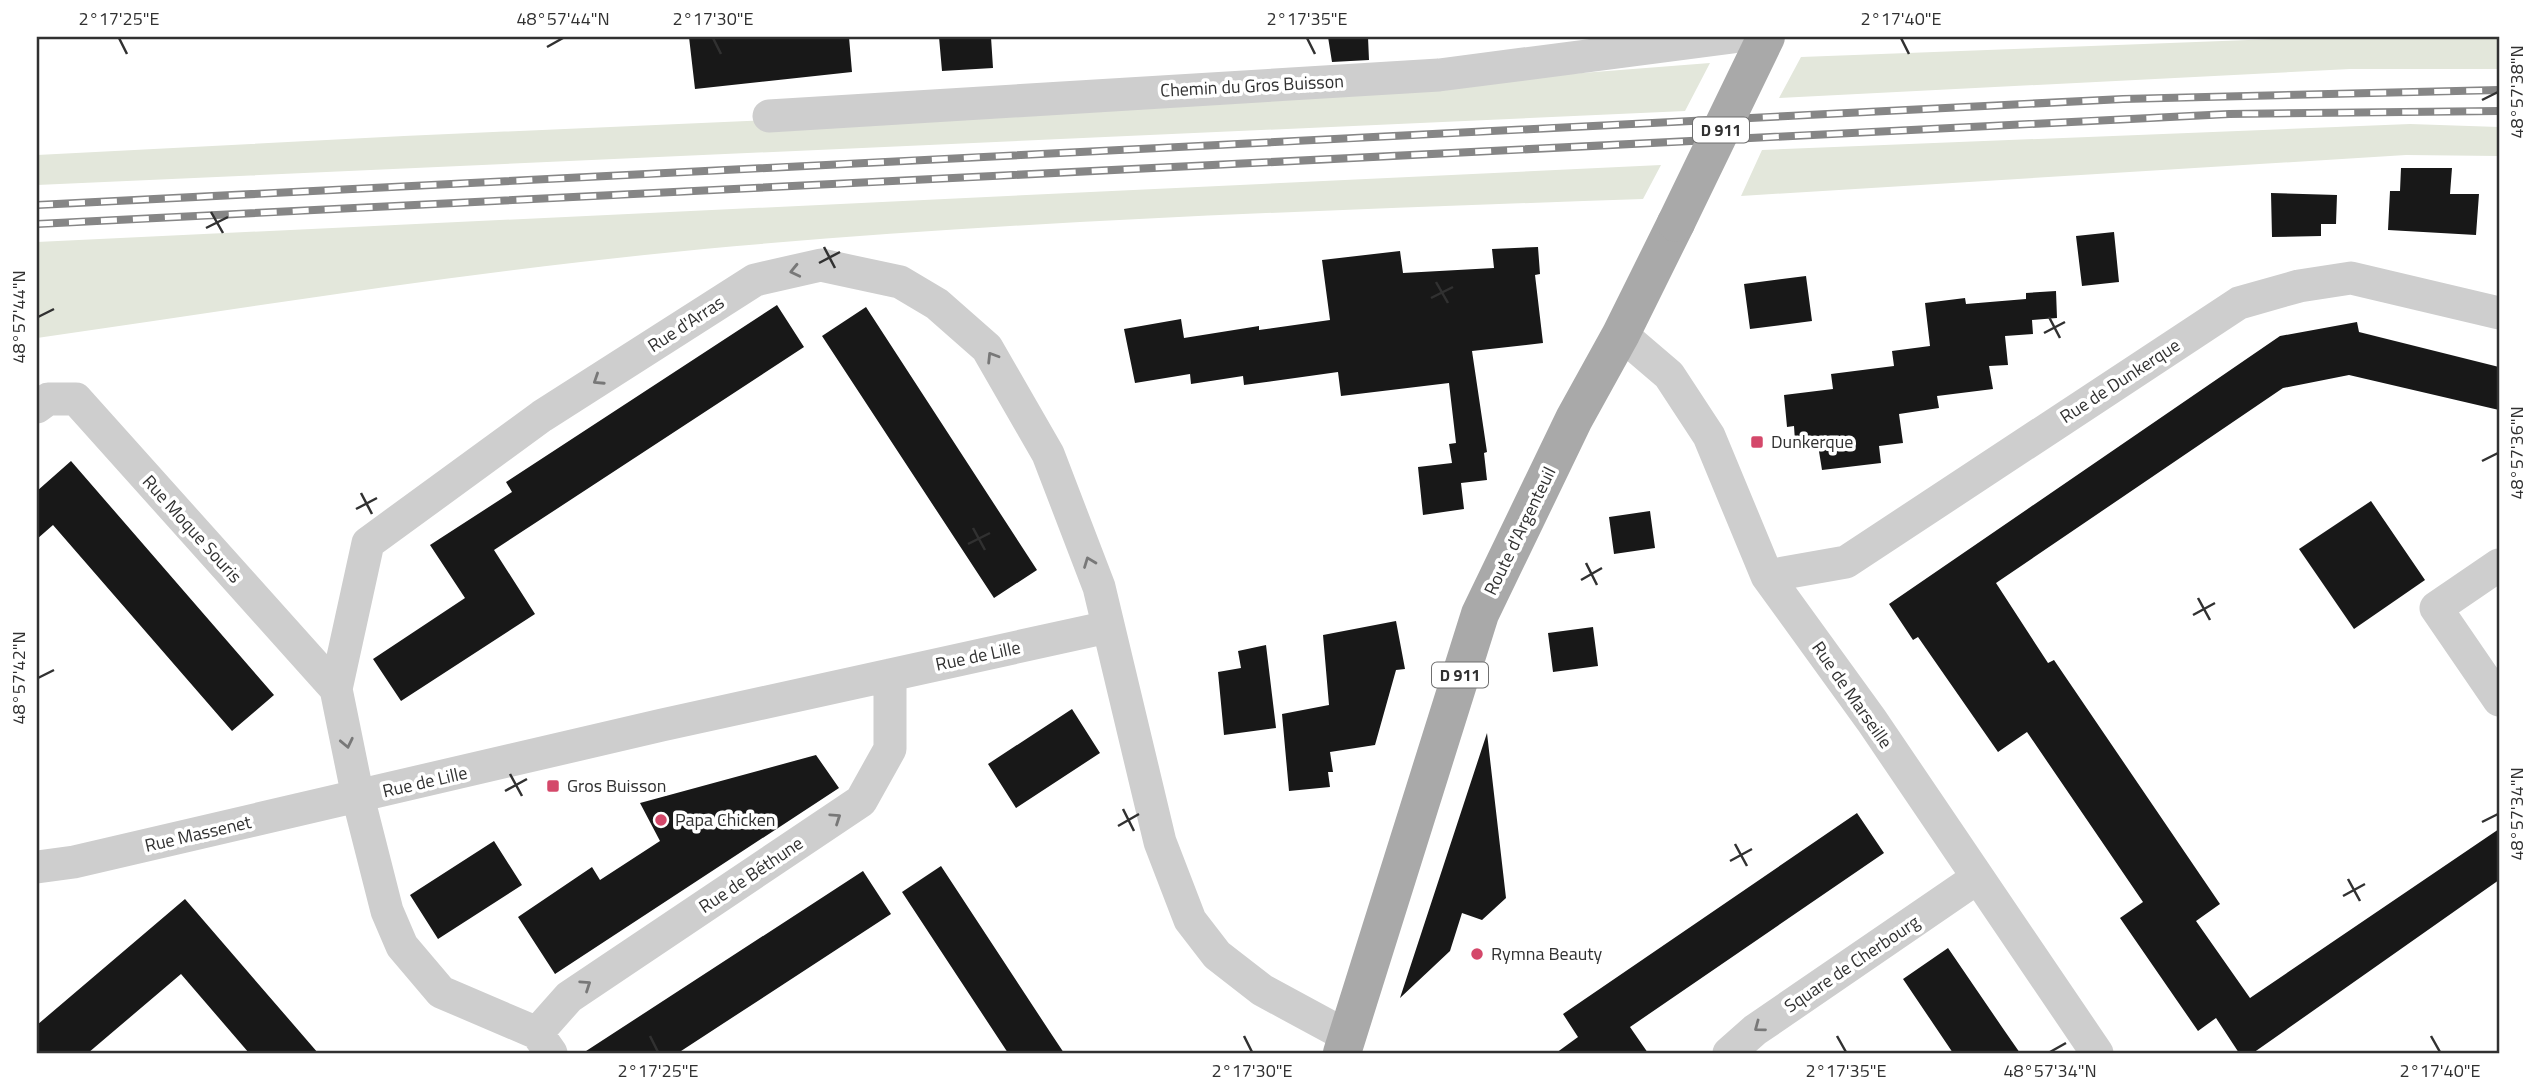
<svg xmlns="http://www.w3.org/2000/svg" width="2536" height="1090" font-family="'Titillium Web',sans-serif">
<rect width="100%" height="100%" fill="#fff"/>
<!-- green -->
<path fill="#e3e7db" d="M 2330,37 L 2499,37 L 2499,69 L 2350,69 L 1779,98 L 1801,57 Z
M 1710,63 L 1685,111 L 37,185 L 37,155 L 404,136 L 1247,99 Z
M 2410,124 L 2499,127 L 2499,156 L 2406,155 L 1741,196 L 1762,150 Z
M 1661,165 L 1643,199 C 1330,210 1016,220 704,249 C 481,270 259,306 37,338 L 37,242 Z"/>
<!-- building -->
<path fill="#181818" d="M 689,37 L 849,37 L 852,72 L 695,89 Z
M 939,37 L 991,37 L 993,68 L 942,71 Z
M 1328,37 L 1368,37 L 1369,60 L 1332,62 Z
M 2401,168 L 2452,168 L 2450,194 L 2479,194 L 2476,235 L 2388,230 L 2390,191 L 2400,191 Z
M 2271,193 L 2337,195 L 2336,224 L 2321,224 L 2321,236 L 2272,237 Z
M 2114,232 L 2119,282 L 2082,286 L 2076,236 Z
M 1538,247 L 1540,274 L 1535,275 L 1543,343 L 1472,351 L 1487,452 L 1484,453 L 1487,480 L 1461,483 L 1464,509 L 1423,515 L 1418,467 L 1452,463 L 1449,444 L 1456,443 L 1449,383 L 1341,396 L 1338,372 L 1244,385 L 1243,376 L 1191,384 L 1190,374 L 1135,383 L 1124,329 L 1181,319 L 1184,338 L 1259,326 L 1259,330 L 1330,320 L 1322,260 L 1400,251 L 1403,273 L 1494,268 L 1492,249 Z
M 1806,276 L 1812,321 L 1750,329 L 1744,284 Z
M 2056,291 L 2057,318 L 2032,320 L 2033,334 L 2005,336 L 2008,365 L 1989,366 L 1993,389 L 1937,396 L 1939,408 L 1899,414 L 1903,443 L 1879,446 L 1881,463 L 1822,470 L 1817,439 L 1795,441 L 1794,426 L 1787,427 L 1784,395 L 1833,389 L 1831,374 L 1894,366 L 1892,351 L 1930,346 L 1925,303 L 1965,298 L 1966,304 L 2026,299 L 2026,293 Z
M 777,305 L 804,347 L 494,550 L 535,614 L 401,701 L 373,659 L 465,598 L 430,545 L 512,492 L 506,482 Z
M 866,307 L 1037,570 L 994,598 L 822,336 Z
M 2357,322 L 2359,332 L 2499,367 L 2499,410 L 2349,375 L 2283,388 L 1996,583 L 2048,663 L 2054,660 L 2220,904 L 2196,921 L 2250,998 L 2499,829 L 2499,880 L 2253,1053 L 2239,1053 L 2216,1018 L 2198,1031 L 2120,918 L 2143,902 L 2027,732 L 1998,752 L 1918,637 L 1913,640 L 1889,604 L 2280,336 Z
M 71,461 L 274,695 L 232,731 L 53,525 L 37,539 L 37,491 Z
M 2371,501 L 2425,580 L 2354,629 L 2299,549 Z
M 1650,511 L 1655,548 L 1614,554 L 1609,517 Z
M 1396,621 L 1405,669 L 1396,670 L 1375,745 L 1330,752 L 1333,772 L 1328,772 L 1330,787 L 1289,791 L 1282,714 L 1329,705 L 1323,635 Z
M 1593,627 L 1598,666 L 1553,672 L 1548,633 Z
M 1266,645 L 1276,728 L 1224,735 L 1218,672 L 1241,668 L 1238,651 Z
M 1072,709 L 1100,753 L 1016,808 L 988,764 Z
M 1487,733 L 1506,898 L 1482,920 L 1462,913 L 1450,951 L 1400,998 Z
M 816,755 L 839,788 L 555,974 L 518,917 L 592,867 L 600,880 L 660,841 L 640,803 Z
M 1857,813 L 1884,853 L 1630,1027 L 1648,1053 L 1556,1053 L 1578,1037 L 1563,1014 Z
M 494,841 L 522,885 L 438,939 L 410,895 Z
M 941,866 L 1050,1032 L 1064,1053 L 1008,1053 L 902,892 Z
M 863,871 L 891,914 L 678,1053 L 583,1053 Z
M 185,899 L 318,1053 L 249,1053 L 181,974 L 88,1053 L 37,1053 L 37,1025 Z
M 1948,948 L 2004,1030 L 2020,1053 L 1953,1053 L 1903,979 Z"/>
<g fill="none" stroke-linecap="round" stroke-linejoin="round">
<!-- minor -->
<path stroke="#cecece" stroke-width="33" d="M 769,116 L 1439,75 L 1733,37
M 1621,334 L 1669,375 L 1709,436 L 1767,576 L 1872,721 L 2097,1053
M 37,407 L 48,399 L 76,399 L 336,689
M 2499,565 L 2436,608 L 2499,700
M 1767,576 L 1846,562 L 2239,303 L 2299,286 L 2351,278 L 2499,313
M 37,867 L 74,862 L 662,725 L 1108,627
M 537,1033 L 569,997 L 861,801 L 890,749 L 890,675
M 551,1053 L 537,1033 L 441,992 L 402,946 L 387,911 L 358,797 L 336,689 L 368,543 L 542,416 L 755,280 L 821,265 L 900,282 L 937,304 L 987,348 L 1048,454 L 1099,587 L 1160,842 L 1190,920 L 1217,955 L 1262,990 L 1347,1036
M 1729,1053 L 1755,1030 L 1977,878"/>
<!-- primary -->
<path stroke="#a9a9a9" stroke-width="38" d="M 1342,1053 L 1480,614 L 1574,419 L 1621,334 L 1676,223"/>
<defs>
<path id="rail" d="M 37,205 L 2123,99 L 2499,90
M 37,224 L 2229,114 L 2499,111"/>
</defs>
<!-- rail casing -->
<use href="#rail" stroke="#868686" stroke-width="8"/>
<!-- rail -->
<use href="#rail" stroke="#fff" stroke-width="5" stroke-dasharray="16" stroke-linecap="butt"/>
<!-- primary-bridge -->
<path stroke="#a9a9a9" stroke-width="38" d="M 1676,223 L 1766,37"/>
</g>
<!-- one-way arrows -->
<defs><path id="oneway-chevron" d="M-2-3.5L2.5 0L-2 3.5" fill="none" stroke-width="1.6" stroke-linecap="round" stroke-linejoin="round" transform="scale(1.75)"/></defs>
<g stroke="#787878">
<use href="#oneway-chevron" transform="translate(795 271) rotate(167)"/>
<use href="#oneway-chevron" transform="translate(992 357) rotate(-122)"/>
<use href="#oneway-chevron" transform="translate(598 380) rotate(147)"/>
<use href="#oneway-chevron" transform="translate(1089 562) rotate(-111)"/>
<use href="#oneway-chevron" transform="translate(347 743) rotate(78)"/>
<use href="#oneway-chevron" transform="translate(836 818) rotate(-34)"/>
<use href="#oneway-chevron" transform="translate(586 985) rotate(-34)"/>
<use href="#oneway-chevron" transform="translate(1759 1027) rotate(143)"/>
</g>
<!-- ticks -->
<path fill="none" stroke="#313131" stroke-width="2.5" d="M 119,38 L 127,54M 713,38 L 721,54M 1307,38 L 1315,54M 1901,38 L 1909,54M 547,47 L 563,38M 2482,100 L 2498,92M 211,212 L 223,233M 206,228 L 228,217M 824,247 L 835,268M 819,263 L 840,252M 1436,282 L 1448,303M 1431,298 L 1453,287M 38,317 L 54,309M 2049,317 L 2060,338M 2044,333 L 2065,322M 2482,461 L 2498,453M 361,493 L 372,514M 356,509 L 377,498M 973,528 L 985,550M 968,544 L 990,533M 1586,563 L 1597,585M 1581,580 L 1602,568M 2198,598 L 2210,620M 2193,615 L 2215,603M 38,678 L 54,670M 510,774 L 522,796M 505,791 L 527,779M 1123,809 L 1134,831M 2482,822 L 2498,814M 1118,826 L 1139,814M 1735,844 L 1747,866M 1730,861 L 1752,849M 2348,879 L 2360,901M 2343,896 L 2365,884M 650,1036 L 658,1052M 1244,1036 L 1252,1052M 1837,1036 L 1846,1052M 2431,1036 L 2440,1052M 2050,1052 L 2066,1043"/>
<!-- markers -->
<g fill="#d4486a" stroke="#fff" stroke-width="2.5">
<rect x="1750" y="435" width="14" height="14" rx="3.5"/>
<rect x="546" y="779" width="14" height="14" rx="3.5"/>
<circle cx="661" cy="820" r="7"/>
<circle cx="1477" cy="954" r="7"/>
</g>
<g text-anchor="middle" stroke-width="7" stroke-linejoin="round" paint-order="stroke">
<!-- shield labels -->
<g fill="#fff" stroke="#6f6f6f" stroke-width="2">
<rect x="1693" y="117.5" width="56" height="25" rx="5"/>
<rect x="1432" y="662.5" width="56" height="25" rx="5"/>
</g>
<g font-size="16" font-weight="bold" fill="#313131">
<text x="1721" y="136">D 911</text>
<text x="1460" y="681">D 911</text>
</g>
<!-- street labels -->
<g font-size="18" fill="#313131" stroke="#fff">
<text transform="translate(1252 86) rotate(-3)" y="6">Chemin du Gros Buisson</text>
<text transform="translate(686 324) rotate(-33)" y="6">Rue d'Arras</text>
<text transform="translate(2120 381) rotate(-33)" y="6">Rue de Dunkerque</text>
<text transform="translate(192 529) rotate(48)" y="6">Rue Moque Souris</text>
<text transform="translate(1520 531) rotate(-64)" y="6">Route d'Argenteuil</text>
<text transform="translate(978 656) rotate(-12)" y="6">Rue de Lille</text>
<text transform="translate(1852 695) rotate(55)" y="6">Rue de Marseille</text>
<text transform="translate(425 782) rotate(-13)" y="6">Rue de Lille</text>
<text transform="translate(198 834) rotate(-13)" y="6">Rue Massenet</text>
<text transform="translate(751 875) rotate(-34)" y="6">Rue de Béthune</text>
<text transform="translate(1852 964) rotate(-34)" y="6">Square de Cherbourg</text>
</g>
<!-- poi labels -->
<g font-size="18" fill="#313131" stroke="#fff" text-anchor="start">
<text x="1771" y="448">Dunkerque</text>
<text x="567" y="792">Gros Buisson</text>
<text x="675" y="826">Papa Chicken</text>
<text x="1491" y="960">Rymna Beauty</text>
</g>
</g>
<!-- border -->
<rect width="2536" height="1090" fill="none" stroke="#ffffff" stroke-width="77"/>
<rect x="38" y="38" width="2460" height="1014" fill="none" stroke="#313131" stroke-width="2.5"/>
<g font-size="18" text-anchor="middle" fill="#313131">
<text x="119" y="25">2°17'25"E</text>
<text x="563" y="25">48°57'44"N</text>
<text x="713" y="25">2°17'30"E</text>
<text x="1307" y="25">2°17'35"E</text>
<text x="1901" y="25">2°17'40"E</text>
<text transform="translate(2517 92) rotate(-90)" y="6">48°57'38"N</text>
<text transform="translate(19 317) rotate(-90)" y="6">48°57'44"N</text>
<text transform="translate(2517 453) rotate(-90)" y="6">48°57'36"N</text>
<text transform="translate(19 678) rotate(-90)" y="6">48°57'42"N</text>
<text transform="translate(2517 814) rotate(-90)" y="6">48°57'34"N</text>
<text x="658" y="1077">2°17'25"E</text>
<text x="1252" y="1077">2°17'30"E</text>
<text x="1846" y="1077">2°17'35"E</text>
<text x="2050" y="1077">48°57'34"N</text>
<text x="2440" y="1077">2°17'40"E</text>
</g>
</svg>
